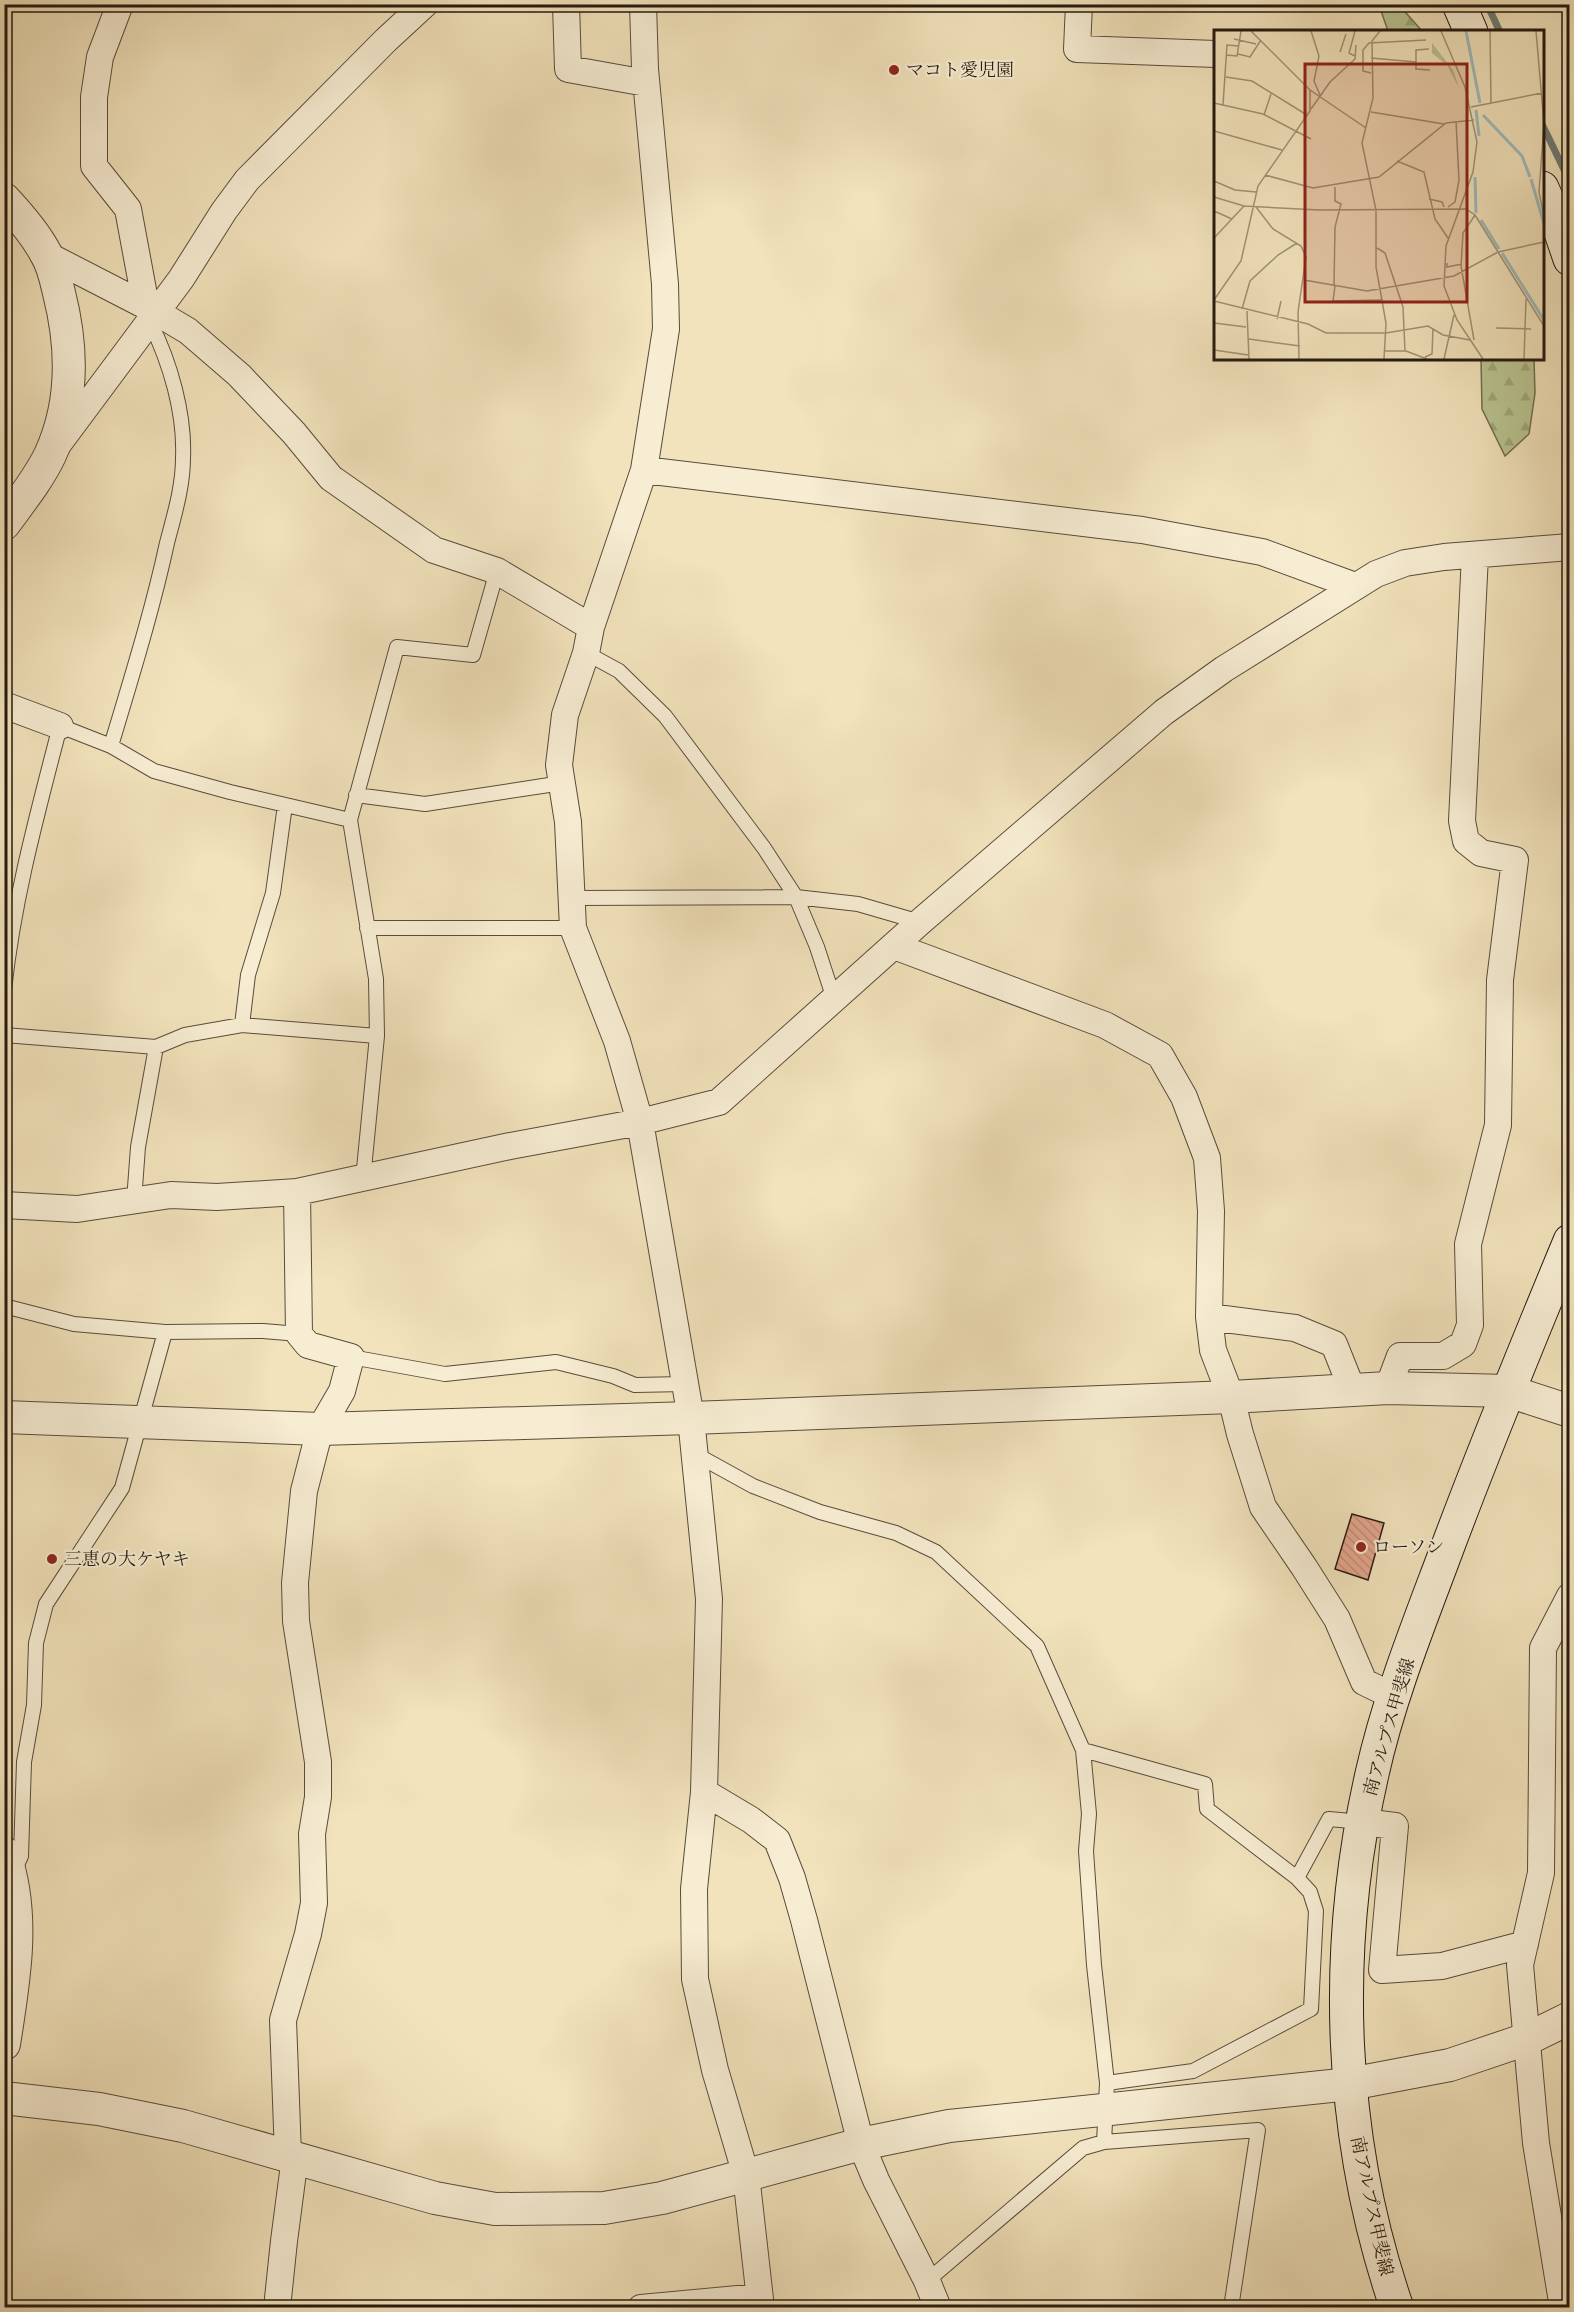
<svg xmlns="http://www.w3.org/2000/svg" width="1574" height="2312" font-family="Alegreya,'Noto Serif JP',serif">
<defs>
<pattern id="forest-firs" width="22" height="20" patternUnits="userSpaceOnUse" patternTransform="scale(1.5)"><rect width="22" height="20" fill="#b9c491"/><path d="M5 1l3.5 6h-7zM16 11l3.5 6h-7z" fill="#9fa87c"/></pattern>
<pattern id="building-back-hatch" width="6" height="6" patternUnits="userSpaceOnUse" patternTransform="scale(1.5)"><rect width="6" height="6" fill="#e5a68e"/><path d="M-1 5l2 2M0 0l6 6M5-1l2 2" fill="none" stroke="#c48e79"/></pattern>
</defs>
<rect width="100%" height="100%" fill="#f2e3bc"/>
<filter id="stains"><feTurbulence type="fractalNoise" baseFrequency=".00333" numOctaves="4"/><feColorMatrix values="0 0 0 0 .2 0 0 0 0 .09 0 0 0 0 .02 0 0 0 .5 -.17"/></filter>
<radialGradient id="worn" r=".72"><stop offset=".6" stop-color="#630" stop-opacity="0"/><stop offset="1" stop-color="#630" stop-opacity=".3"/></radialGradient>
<!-- forest -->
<path fill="url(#forest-firs)" stroke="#6f6f51" stroke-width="1.5" d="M 1379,5 L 1399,5 L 1422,31 L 1388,31 Z
M 1481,359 L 1534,359 L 1535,393 L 1529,434 L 1505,456 L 1482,409 Z"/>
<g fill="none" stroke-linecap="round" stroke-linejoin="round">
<!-- stream -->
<path stroke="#6f7b77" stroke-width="7" d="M 1487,4 L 1500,32
M 1542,124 L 1570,182"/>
</g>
<!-- building -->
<path fill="url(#building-back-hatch)" stroke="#251a11" stroke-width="1.5" d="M 1352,1514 L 1384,1523 L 1368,1580 L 1335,1569 Z"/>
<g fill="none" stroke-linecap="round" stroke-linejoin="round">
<defs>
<path id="service" d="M 586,653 L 619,671 L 665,716 L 764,848 L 796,897 L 817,947 L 834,999
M 111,746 C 131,679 152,612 167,543 C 174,516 183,487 183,458 C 185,413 170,362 150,322
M 356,795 L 425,804 L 562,783
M 572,898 L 796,897 L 858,904 L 920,922
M 367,928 L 573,928
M 4,990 C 14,898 37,815 60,726 L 111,746 L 154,771 L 230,792 L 350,820
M 242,1025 L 248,975 L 273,893 L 285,805
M 4,1035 L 156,1047 L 185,1035 L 242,1025 L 377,1036
M 363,1179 L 377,1036 L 376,979 L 350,820 L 397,647 L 473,655 L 497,571
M 134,1201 L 138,1147 L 156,1047
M 4,1306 L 74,1324 L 165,1332 L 263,1331 L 299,1334
M 351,1357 L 445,1374 L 556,1362 L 613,1376 L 635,1385 L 685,1384
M 695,1454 L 753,1486 L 820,1512 L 896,1533 L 936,1552 L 1037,1646 L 1083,1750 L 1205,1784 L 1207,1809 L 1297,1878 L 1329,1819 L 1362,1822
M 1083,1750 L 1089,1814 L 1086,1851 L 1094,1965 L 1107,2083
M 14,1871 L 21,1856 L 24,1762 L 34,1705 L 36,1643 L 46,1604 L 122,1488 L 165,1332
M 1104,2142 L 1107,2083 L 1193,2071 L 1311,2009 L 1316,1911 L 1310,1892 L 1297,1878
M 927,2281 L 1083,2148 L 1104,2142 L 1258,2130 L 1231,2308"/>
<path id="minor" d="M 120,4 L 100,57 L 94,97 L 94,166 L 128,209 L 146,306
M 566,4 L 568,69 L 646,83
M 643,4 L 645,69 L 665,284 L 666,329 L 644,470 L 591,627 L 586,653 L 565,715 L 559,765 L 568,822 L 573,928 L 617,1041 L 640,1122 L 691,1418 L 709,1599 L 704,1792 L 694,1889 L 695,1979 L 715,2070 L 746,2175 L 761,2308
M 1079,4 L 1077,49 L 1216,54
M 47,255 L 146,306 L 188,331 L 239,375 L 294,433 L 331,478 L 434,550 L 497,571 L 591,627
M 59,443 L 181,279 L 224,211 L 247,180 L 386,40 L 425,4
M 644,470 L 1142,530 L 1262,552 L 1355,586
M 4,705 L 60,726
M 894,946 L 1105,1025 L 1160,1055 L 1184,1097 L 1207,1158 L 1211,1211 L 1209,1317 L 1213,1350 L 1231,1397 L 1240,1434 L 1263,1507 L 1304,1567 L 1337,1619 L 1364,1682 L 1395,1697
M 4,1205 L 77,1209 L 171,1195 L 217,1197 L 297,1192 L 510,1146 L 640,1122 L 719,1102 L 920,922 L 1164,712 L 1224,669 L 1376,574 L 1405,563 L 1444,557 L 1570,547
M 1209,1317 L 1295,1328 L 1334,1344 L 1352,1389
M 1388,1388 L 1400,1356 L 1443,1356 L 1463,1344 L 1470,1325 L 1468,1244 L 1498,1125 L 1500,980 L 1515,860 L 1481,853 L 1466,841 L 1462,821 L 1475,555
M 704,1792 L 751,1820 L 777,1840 L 792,1878 L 804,1920 L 861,2144 L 876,2180 L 927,2281 L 938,2308
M 1363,1822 L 1395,1826 L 1382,1970 L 1442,1966 L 1525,1944
M 288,2155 L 283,2020 L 308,1934 L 314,1903 L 312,1834 L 318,1797 L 318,1762 L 296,1621 L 295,1583 L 304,1491 L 320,1429 L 342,1391 L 351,1357 L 308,1345 L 299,1334 L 297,1192
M 277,2308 L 284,2241 L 295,2157
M 641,2308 L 759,2297
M 1563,2308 L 1536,2143 L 1520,1965 L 1541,1873 L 1543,1648 L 1570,1596"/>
<path id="tertiary" d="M 4,199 C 20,216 35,233 46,254 C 53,265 56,280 59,293 C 73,348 74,403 50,455 C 38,480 20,502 4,524
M 4,1417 L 320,1429 L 691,1418 L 1231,1397 L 1388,1388 L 1508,1391 L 1570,1411
M 4,1853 C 26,1914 14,1981 4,2044
M 4,2098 L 99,2109 L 183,2126 L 435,2198 L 495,2209 L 604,2208 L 662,2198 L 861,2144 L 949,2126 L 1350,2084 L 1450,2065 L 1527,2039 L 1570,2018"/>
<path id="secondary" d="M 1459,4 L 1471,32
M 1542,188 L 1558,224 L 1570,259
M 1397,2308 C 1338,2137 1332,1949 1372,1774 C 1388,1702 1416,1631 1442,1562 C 1482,1454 1526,1347 1570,1241"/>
</defs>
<!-- service casing -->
<use href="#service" stroke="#584c3c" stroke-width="16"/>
<!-- minor casing -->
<use href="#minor" stroke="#584c3c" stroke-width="28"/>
<!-- tertiary casing -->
<use href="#tertiary" stroke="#584c3c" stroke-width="34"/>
<!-- secondary casing -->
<use href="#secondary" stroke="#251a11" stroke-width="35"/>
<!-- service -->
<use href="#service" stroke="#f7edd3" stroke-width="14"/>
<!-- minor -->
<use href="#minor" stroke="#f7edd3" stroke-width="26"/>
<!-- tertiary -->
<use href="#tertiary" stroke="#f7edd3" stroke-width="32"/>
<!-- secondary -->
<use href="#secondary" stroke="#f7edd3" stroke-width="33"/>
</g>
<!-- markers -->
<g fill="#8f2418" stroke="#f7edd3" stroke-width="2">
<circle cx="894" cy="70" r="6"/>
<circle cx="1361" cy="1547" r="6"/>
<circle cx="52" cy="1559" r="6"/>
</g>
<g text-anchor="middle" stroke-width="4.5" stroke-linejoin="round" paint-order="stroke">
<!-- poi labels -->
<g font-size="18" fill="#251a11" stroke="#f7edd3" text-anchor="start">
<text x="906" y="76">マコト愛児園</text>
<text x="1373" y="1553">ローソン</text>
<text x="64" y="1565">三恵の大ケヤキ</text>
</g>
<!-- street labels -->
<g font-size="18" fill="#251a11" stroke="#f7edd3">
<text transform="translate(1389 1727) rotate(-74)" y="6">南アルプス甲斐線</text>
<text transform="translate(1372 2206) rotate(78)" y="6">南アルプス甲斐線</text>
</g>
</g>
<!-- overview -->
<g transform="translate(1214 30)">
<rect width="330" height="330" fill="#f2e3bc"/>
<path d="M 218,13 L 239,40 L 245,58 L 233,35 L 218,23 Z" fill="#b9c491"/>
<path fill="none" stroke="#a0bbbb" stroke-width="3" d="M 252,1 L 266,73M 262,80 L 265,106M 269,85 L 308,126 L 316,147M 261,147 L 262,183M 317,149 L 330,194M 267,190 L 285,219M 288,223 L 330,290"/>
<path fill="none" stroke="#a09378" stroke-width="1.5" d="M 37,1 L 96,60 L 152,98M 97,1 L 105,26 L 100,51 L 106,65M 141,1 L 135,23 L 141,26M 166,1 L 158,11 L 159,68 L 148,113 L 162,180 L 162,237 L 172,293 L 170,329M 227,1 L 251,57 L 263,112 L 259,142 L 232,216 L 230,256 L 243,290 L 269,329M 276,1 L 277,73M 322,1 L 330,94 L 325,162 L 330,187M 20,9 L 42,14M 215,19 L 202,20 L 202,39 L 216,40M 126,22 L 132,4M 24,24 L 36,27 L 47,10M 12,25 L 23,26 L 27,1M 157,28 L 202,32M 157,43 L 149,41 L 149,20 L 155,13 L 212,10M 12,47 L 38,51 L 93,85M 0,73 L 49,84 L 97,109M 9,75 L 13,15 L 25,16M 257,77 L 328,63M 97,79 L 116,52 L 141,29 L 142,15M 157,82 L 230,94M 50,85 L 57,64M 0,101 L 68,120M 183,131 L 210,142 L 221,189 L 234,208M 51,145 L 99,158 L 165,147 L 232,93 L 260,90M 0,151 L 21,160 L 42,162M 0,167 L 30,176 L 105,180 L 252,179 L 261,185 L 330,296M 215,169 L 228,172 L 230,177M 42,177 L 59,199 L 87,216 L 92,227 L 84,282 L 85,329M 234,177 L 241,172 L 245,150 L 242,91M 0,181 L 18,189M 0,208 L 30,176M 163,218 L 171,223 L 189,277 L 191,321M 233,233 L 233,237 L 248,234M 90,250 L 153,261 L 240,246 L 284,222 L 330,212M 120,256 L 121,197 L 127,174 L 121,171 L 121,157M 121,256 L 119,271 L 169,270M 0,270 L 27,231 L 44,156 L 96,81 L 96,60M 0,271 L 94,294 L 112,303 L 172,303 L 214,296 L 229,305 L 256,310M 28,279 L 36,251 L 64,225 L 83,213M 33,281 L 35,329M 63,289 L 67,271M 0,293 L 32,297M 282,298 L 317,299M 35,309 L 86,316M 260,310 L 247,236 L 249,203 L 261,185M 0,320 L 34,325M 170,321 L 192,321 L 213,329M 211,327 L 218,324 L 219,298M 230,329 L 240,285M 310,329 L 312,269"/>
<path fill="#8f2418" fill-opacity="0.15" stroke="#8f2418" stroke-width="3" d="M 91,34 L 253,34 L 253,272 L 91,272 Z"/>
<rect width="330" height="330" fill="none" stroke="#251a11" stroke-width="3"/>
</g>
<!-- margin -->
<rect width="1574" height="2312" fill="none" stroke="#f2e3bc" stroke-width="24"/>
<rect x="6" y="6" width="1562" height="2300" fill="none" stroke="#251a11" stroke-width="3"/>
<rect x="12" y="12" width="1550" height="2288" fill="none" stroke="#251a11" stroke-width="1.5"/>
<rect width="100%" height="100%" filter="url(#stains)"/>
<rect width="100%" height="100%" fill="url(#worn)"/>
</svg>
